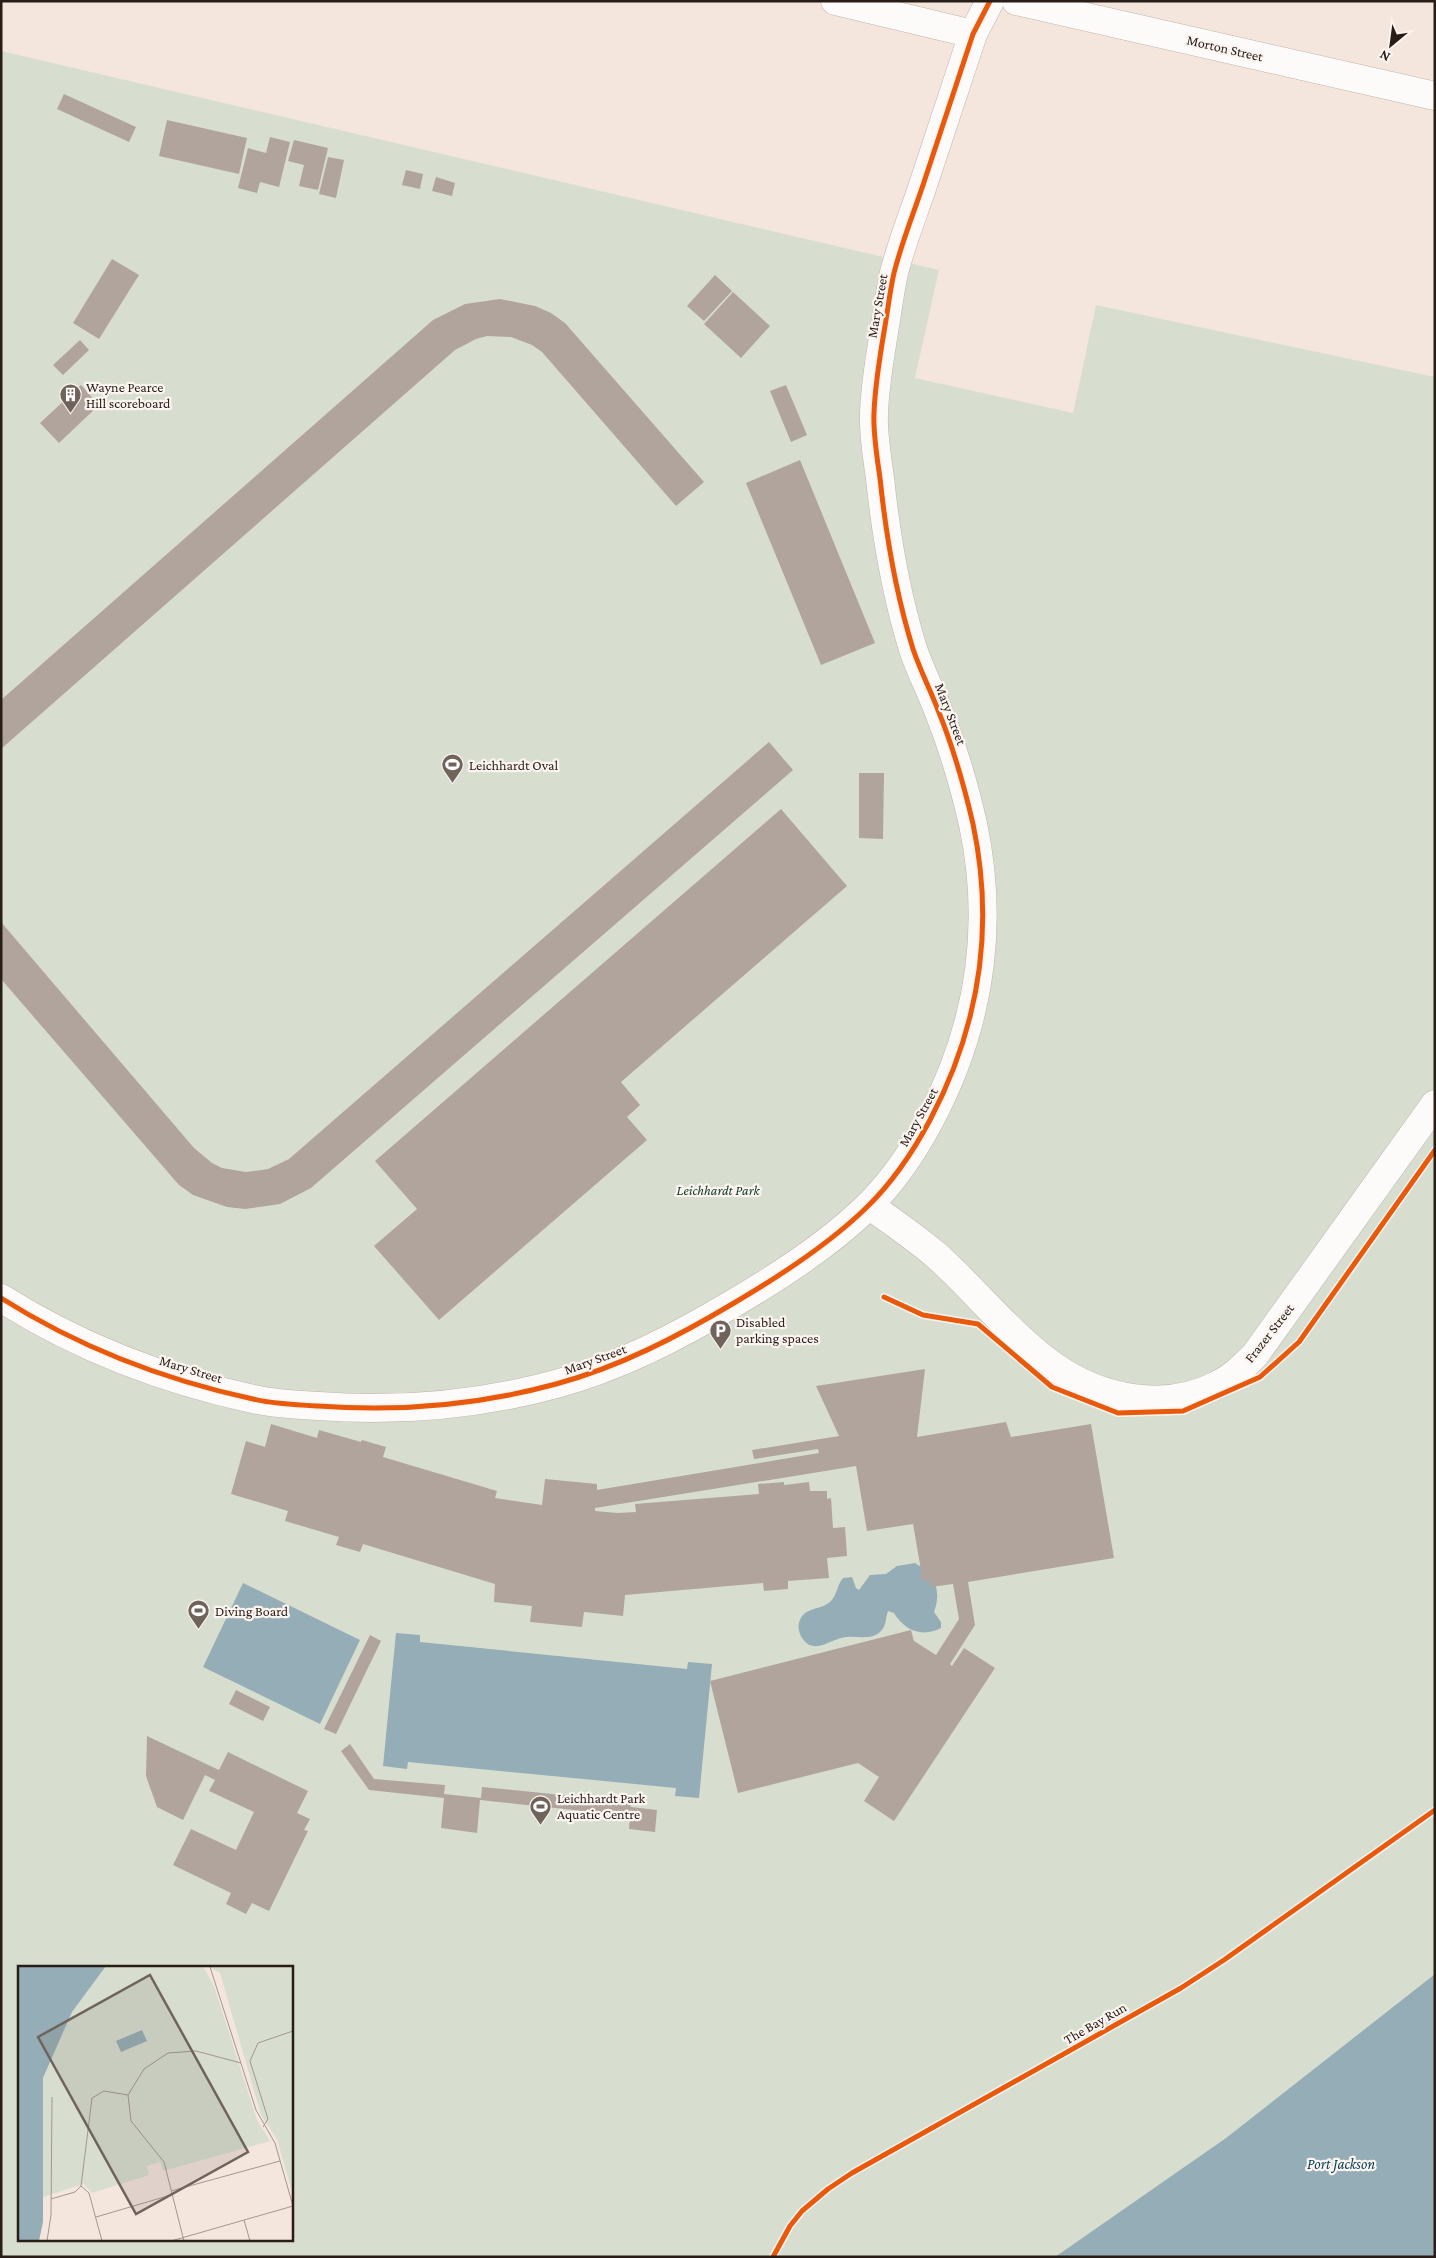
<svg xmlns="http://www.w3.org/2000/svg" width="1436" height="2258" font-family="'Crimson Pro',serif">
<rect width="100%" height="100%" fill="#f4e6dd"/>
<!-- green -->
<path fill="#d7ded0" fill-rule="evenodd" d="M 1,51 L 939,270 L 915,378 L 1073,413 L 1096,305 L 1435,377 L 1435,1974 L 1226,2138 L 1055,2257 L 1,2257 ZM 19,1967 L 291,1967 L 291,2239 L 19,2239 Z"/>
<!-- water -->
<path fill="#95adb6" d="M 915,1563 C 935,1574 942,1591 934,1612 L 941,1622 L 941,1628 C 922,1638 904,1630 894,1613 L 888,1611 C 885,1619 887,1626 880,1632 C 872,1640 857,1636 847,1637 C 832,1637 815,1657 802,1638 C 799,1633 797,1626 800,1620 C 806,1606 821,1611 831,1601 C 837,1595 837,1585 843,1578 L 852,1577 L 856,1588 L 859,1590 L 870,1575 L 886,1574 L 897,1566 Z
M 243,1583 L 360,1640 L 320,1724 L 203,1667 Z
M 396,1633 L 420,1635 L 420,1642 L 687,1669 L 688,1662 L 712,1664 L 699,1798 L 675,1796 L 676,1788 L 408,1762 L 407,1769 L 383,1766 Z
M 1435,1974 L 1435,2257 L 1055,2257 L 1226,2138 Z"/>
<!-- building -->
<path fill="#b1a49d" d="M 64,94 L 136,127 L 129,142 L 57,109 Z
M 167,120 L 247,138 L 239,174 L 159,156 Z
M 270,137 L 290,142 L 279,187 L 260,182 L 257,193 L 238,188 L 248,148 L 266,153 Z
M 294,140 L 328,148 L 318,190 L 299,186 L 304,165 L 288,161 Z
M 328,157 L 344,160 L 336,198 L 319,194 Z
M 406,170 L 423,174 L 420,189 L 402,185 Z
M 436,177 L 455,183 L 452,196 L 432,191 Z
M 112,259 L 139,275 L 99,339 L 73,323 Z
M 715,275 L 732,291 L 704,321 L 687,306 Z
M 733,292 L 770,326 L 741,358 L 704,324 Z
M 500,299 L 535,306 L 551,313 L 565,323 L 704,482 L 676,506 L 542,352 L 532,345 L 511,337 L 487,336 L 476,339 L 455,350 L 1,749 L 1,700 L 433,320 L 465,304 Z
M 80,340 L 89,350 L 63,375 L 53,365 Z
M 81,385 L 99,405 L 59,443 L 40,423 Z
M 786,385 L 807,435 L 791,442 L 770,391 Z
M 800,460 L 875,643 L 821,665 L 746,483 Z
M 769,742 L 793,770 L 311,1188 L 280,1204 L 245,1209 L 227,1207 L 193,1195 L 179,1185 L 1,979 L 1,922 L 194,1148 L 212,1163 L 222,1168 L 246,1172 L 268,1169 L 289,1159 Z
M 859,773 L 884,773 L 883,839 L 859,838 Z
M 781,809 L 847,886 L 621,1082 L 640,1105 L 627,1117 L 647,1140 L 439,1320 L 374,1246 L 417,1209 L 375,1161 Z
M 925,1369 L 917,1437 L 1006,1422 L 1011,1437 L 1091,1424 L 1114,1558 L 968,1582 L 975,1625 L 950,1664 L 952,1666 L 964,1648 L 995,1668 L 894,1821 L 864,1801 L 879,1777 L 858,1763 L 738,1793 L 710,1681 L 911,1630 L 914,1641 L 936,1655 L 959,1619 L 953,1584 L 931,1587 L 930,1580 L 923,1582 L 913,1524 L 867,1531 L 856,1466 L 595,1508 L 595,1511 L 618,1513 L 636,1512 L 635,1504 L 759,1494 L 758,1484 L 784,1482 L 784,1485 L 809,1482 L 810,1491 L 827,1491 L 827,1499 L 831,1498 L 833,1528 L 845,1527 L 847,1556 L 827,1558 L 829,1578 L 788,1581 L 788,1589 L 764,1591 L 763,1583 L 625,1595 L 623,1616 L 584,1612 L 582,1627 L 530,1622 L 532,1606 L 494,1602 L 495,1584 L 363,1544 L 360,1552 L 336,1545 L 339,1537 L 285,1521 L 288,1511 L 231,1494 L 246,1441 L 265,1447 L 271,1424 L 317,1438 L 319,1430 L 361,1442 L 362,1440 L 386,1447 L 383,1457 L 497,1491 L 495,1498 L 542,1505 L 545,1479 L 597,1484 L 597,1490 L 819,1453 L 818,1449 L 754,1459 L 752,1450 L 839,1436 L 816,1386 Z
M 370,1635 L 381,1641 L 336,1734 L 324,1729 Z
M 236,1690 L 270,1707 L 263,1721 L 229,1704 Z
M 147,1736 L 219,1770 L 228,1752 L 308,1791 L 297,1813 L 310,1819 L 304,1830 L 308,1831 L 269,1911 L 252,1903 L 246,1914 L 226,1904 L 231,1893 L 173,1865 L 191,1829 L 236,1850 L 254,1812 L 209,1791 L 215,1780 L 205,1775 L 183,1820 L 157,1807 L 146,1776 Z
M 350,1744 L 374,1779 L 445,1785 L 444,1794 L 481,1798 L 482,1787 L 631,1802 L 631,1807 L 657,1810 L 655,1832 L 629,1829 L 630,1816 L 480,1800 L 477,1833 L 441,1828 L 444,1798 L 369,1790 L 341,1751 Z"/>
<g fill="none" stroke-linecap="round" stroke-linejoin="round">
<defs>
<path id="minor" d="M 835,1 L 973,34
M 1016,1 L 1435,96
M 869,1205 C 891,1221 915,1237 936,1255 C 976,1291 1011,1336 1055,1367 C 1101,1399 1165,1412 1217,1385 C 1232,1378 1243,1367 1255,1355 L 1435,1104
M 1,1298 C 77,1346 165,1380 253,1399 C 274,1404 297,1405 318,1406 C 398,1412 479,1405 556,1384 C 619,1367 677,1337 734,1303 C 780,1276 828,1245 866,1208 C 893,1182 913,1152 930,1120 C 979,1027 995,928 973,824 C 964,785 953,747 938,710 C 930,689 920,670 913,649 C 896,594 886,536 880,478 C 877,457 873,434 874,413 C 875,384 880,355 885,326 C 888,309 890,290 894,273 C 902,241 915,210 925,179 C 941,131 957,83 973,34 L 990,1"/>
</defs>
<!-- minor casing -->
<use href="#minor" stroke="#c0b3ac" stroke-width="29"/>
<!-- minor -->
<use href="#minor" stroke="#fdfbfa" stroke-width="28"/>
<defs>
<path id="cycleway" d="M 884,1297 L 923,1315 L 978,1324 L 1052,1387 L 1118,1413 L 1183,1411 L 1260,1377 L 1299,1342 L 1435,1150
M 1,1298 C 77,1346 165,1380 253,1399 C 274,1404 297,1405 318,1406 C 398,1412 479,1405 556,1384 C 619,1367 677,1337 734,1303 C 780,1276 828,1245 866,1208 C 893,1182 913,1152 930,1120 C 979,1027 995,928 973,824 C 964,785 953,747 938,710 C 930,689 920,670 913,649 C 896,594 886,536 880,478 C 877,457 873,434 874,413 C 875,384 880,355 885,326 C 888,309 890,290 894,273 C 902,241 915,210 925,179 C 941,131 957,83 973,34 L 990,1
M 773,2257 L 790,2226 L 802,2211 L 828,2189 L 852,2173 L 1181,1988 L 1224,1960 L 1435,1810"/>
</defs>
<!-- cycleway casing -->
<use href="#cycleway" stroke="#fbf4f1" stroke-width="8"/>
<!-- cycleway -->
<use href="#cycleway" stroke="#e8590c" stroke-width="5"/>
</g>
<!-- icons -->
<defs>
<symbol id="building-pin" viewBox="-11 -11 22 30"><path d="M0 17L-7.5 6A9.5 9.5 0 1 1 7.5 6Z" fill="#70635c" stroke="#fbf4f1"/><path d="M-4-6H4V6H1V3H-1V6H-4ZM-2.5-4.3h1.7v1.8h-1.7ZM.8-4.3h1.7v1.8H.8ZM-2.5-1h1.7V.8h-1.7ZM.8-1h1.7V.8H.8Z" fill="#fff"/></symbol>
<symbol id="stadium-pin" viewBox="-11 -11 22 30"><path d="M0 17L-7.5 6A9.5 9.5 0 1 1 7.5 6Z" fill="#70635c" stroke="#fbf4f1"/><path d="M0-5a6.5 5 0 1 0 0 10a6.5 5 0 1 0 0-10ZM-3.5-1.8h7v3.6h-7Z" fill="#fff"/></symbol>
<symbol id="parking-pin" viewBox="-11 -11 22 30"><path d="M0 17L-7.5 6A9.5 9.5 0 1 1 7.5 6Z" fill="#70635c" stroke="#fbf4f1"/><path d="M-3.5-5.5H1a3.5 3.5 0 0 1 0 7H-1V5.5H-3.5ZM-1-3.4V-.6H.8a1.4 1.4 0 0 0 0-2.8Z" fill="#fff"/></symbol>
</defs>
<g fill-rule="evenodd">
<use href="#building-pin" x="58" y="382" width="25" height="34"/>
<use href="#stadium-pin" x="440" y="752" width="25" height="34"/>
<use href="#parking-pin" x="708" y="1318" width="25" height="34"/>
<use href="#stadium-pin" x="186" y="1598" width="25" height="34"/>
<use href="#stadium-pin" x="528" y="1794" width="25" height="34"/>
</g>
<g text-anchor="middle" stroke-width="4.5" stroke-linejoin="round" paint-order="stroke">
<!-- street labels -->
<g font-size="14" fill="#291d17" stroke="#fbf4f1">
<text transform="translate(1225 48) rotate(13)" y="5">Morton Street</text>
<text transform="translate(877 306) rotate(-80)" y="5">Mary Street</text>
<text transform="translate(951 714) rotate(69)" y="5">Mary Street</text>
<text transform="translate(918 1117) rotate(-61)" y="5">Mary Street</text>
<text transform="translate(1269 1333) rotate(-52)" y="5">Frazer Street</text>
<text transform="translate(595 1359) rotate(-20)" y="5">Mary Street</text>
<text transform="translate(191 1369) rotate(17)" y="5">Mary Street</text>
<text transform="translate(1095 2023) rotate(-30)" y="5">The Bay Run</text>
</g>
<!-- poi labels -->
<g font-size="14" fill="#291d17" stroke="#fbf4f1" text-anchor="start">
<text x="86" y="392">Wayne Pearce<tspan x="86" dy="16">Hill scoreboard</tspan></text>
<text x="469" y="770">Leichhardt Oval</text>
<text x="736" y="1327">Disabled<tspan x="736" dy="16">parking spaces</tspan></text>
<text x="215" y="1616">Diving Board</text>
<text x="557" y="1803">Leichhardt Park<tspan x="557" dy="16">Aquatic Centre</tspan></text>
</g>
<!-- park labels -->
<g font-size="14" font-style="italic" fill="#0e3b23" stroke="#fbf4f1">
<text x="718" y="1195">Leichhardt Park</text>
</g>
<!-- water labels -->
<g font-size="15" font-style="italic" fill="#023f53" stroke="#fbf4f1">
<text x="1341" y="2169">Port Jackson</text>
</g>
</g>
<!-- overview -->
<g transform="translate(18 1966)">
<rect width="275" height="275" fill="#f4e6dd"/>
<path d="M 88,0 L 185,0 L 196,20 L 239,154 L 252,175 L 145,205 L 142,196 L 129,200 L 131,209 L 74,227 L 66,218 L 25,231 L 25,112 L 54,46 ZM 275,0 L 275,229 L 259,173 L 243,149 L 202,7 L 191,1 Z" fill="#d7ded0"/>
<path d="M 88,0 L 54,46 L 25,112 L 25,256 L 21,275 L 0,275 L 0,0 ZM 124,64 L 129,75 L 103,86 L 98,75 Z" fill="#95adb6"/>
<path fill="none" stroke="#a3968e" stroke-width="1" d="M 192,1 L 238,144 L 257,177 L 275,240M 245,161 L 250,153 L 232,95 L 240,77 L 275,65M 63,220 L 74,132 L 86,125 L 110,129M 63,220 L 71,227 L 84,275M 153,225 L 262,195M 33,233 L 57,226 L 63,220M 78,251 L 153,229M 226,254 L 232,275M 29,275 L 33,249 L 34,131M 153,275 L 275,240M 166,275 L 146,196 L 113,155 L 110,129 L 126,103 L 150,87 L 178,85 L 223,97"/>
<path fill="#70635c" fill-opacity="0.15" stroke="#70635c" stroke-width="2.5" d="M 132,9 L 230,186 L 118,248 L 20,71 Z"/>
<rect width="275" height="275" fill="none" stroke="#291d17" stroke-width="2.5"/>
</g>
<!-- border -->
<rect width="1436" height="2258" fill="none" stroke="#291d17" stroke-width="5"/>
<!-- north arrow -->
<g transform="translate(1391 45) rotate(209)" stroke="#fbf4f1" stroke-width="4" paint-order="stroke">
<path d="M0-4L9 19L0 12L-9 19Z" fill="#291d17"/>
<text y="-8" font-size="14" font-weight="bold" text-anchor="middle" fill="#291d17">N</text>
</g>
</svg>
